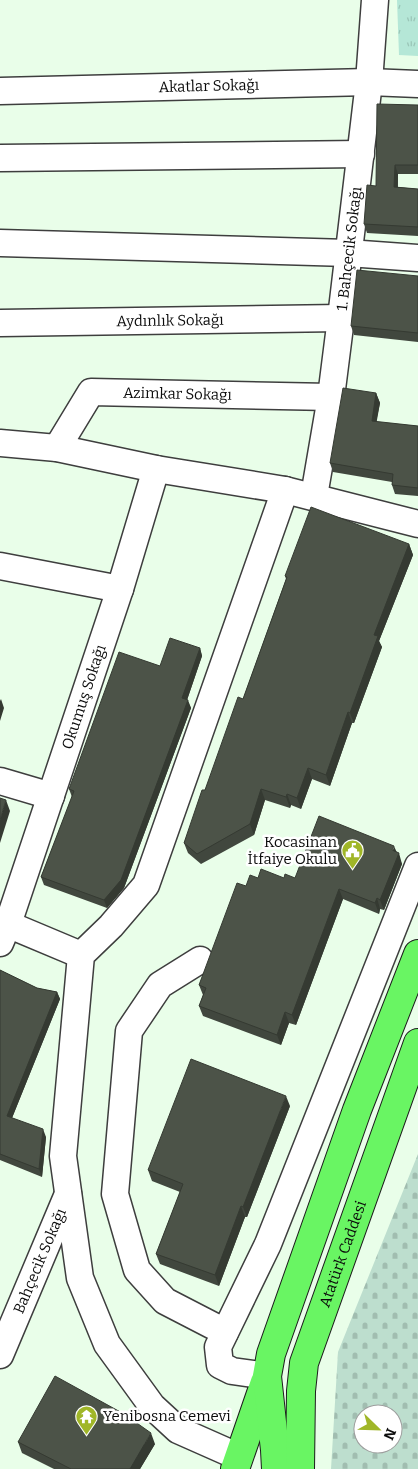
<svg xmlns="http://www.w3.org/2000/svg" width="418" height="1469" font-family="Bitter,serif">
<defs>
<pattern id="cemetery-stones" width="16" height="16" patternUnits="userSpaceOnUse" patternTransform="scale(1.25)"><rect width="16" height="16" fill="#bddece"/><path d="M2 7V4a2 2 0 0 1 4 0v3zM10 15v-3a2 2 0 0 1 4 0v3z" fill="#a1bdb0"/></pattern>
<pattern id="park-tufts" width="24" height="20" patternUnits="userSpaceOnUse" patternTransform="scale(1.25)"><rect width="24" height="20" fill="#b5e7d7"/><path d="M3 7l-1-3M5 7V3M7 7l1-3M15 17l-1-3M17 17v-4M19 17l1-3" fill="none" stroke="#9ac5b7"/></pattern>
</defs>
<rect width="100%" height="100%" fill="#e9fee9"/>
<!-- cemetery -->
<path fill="url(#cemetery-stones)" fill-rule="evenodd" d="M 418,1154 L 418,1469 L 331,1469 L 338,1352 ZM 363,1414 L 393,1414 L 393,1444 L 363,1444 Z"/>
<!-- park -->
<path fill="url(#park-tufts)" d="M 397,0 L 418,0 L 418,56 L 399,55 Z"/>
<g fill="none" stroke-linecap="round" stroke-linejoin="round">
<defs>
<g id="minor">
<path id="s1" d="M 0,91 L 369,82 L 418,84"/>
<path d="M 0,158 L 361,154"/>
<path d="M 0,243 L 348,253 L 418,258"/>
<path id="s2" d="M 0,323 L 341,318"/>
<path d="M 0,443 L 57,448 L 156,469 L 285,490 L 418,524"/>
<path id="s3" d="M 57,448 L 91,392 L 331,397"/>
<path id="s4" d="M 314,496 L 331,397 L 341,318 L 369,82 L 375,0"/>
<path d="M 0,566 L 120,589"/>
<path d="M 0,781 L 51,796"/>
<path d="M 0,921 L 81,955"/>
<path id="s5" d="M 0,943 L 8,924 L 120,589 L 156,469"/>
<path d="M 200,960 L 160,985 L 129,1031 L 115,1194 L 137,1270 L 165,1301 L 225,1332"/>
<path id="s6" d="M 0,1355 L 68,1194"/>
<path d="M 267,1376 L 232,1371 L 220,1365 L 218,1347 L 268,1244 L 418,866"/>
<path d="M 239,1457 L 178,1430 L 152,1406 L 107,1344 L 80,1278 L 63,1156 L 81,955 L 111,926 L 146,885 L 285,490"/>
</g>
<g id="major">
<path d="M 235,1469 L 265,1382"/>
<path d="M 276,1469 L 275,1450 L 267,1376 L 271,1354 L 357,1110 L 418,954"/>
<path id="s7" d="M 300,1469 L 301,1391 L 304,1363 L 418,1043"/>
</g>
</defs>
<!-- minor casing -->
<use href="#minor" stroke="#3e3e3e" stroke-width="29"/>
<!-- major casing -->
<use href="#major" stroke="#1c1c1c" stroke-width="30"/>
<!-- minor -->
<use href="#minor" stroke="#fff" stroke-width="26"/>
<!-- major -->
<use href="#major" stroke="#69f563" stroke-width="28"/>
</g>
<!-- wall -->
<path fill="#41473e" d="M 418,105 L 418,174 L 398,174 L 398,187 L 418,189 L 418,236 L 367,233 L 364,224 L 376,186 Z
M 418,276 L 418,342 L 354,335 L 351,326 Z
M 376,393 L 380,403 L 376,422 L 418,426 L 418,496 L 395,494 L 392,485 L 392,482 L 333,472 L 330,463 Z
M 409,544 L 413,555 L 379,641 L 382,647 L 354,723 L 352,723 L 330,786 L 312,779 L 301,809 L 291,805 L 290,808 L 265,800 L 254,835 L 201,864 L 188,853 L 184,843 L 205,790 L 243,699 L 286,579 L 285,576 Z
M 200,648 L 202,656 L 187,700 L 191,708 L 124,888 L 107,908 L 44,885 L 41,877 L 72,797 L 69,789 L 160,666 Z
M 396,852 L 402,864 L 384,910 L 380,909 L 379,914 L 343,899 L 296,1025 L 289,1023 L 281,1045 L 203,1016 L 199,1006 L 203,995 L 199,985 L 246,886 L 258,878 L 295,878 Z
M 0,970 L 37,988 L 57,992 L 60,999 L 12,1118 L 46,1137 L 42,1177 L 0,1160 Z
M 290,1106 L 247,1217 L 245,1217 L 219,1286 L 160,1264 L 156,1254 L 180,1192 L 152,1181 L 148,1170 Z
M 18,1442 L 155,1444 L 140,1469 L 54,1469 L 22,1453 Z"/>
<!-- shaded-wall -->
<path fill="#353a32" d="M 395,165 L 398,174 L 397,196 L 394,187 Z
M 376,393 L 380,403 L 375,431 L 372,421 Z
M 409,544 L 413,555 L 379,641 L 382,647 L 354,723 L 350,713 L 374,635 Z
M 200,648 L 202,656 L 185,706 L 182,698 Z
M 1,699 L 4,708 L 0,721 L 0,701 Z
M 188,700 L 191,708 L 124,888 L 107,908 L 104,900 Z
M 348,712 L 352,723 L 330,786 L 326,775 Z
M 308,768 L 312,779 L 301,809 L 297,798 Z
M 261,789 L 265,800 L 254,835 L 250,824 Z
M 287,794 L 291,805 L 290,808 L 286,797 Z
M 6,800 L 10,811 L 0,843 L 0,820 Z
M 394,846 L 398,855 L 399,853 L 402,864 L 384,910 L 380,900 Z
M 339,889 L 343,899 L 296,1025 L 292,1015 Z
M 377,898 L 380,909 L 379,914 L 375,903 Z
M 57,992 L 60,999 L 10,1123 L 7,1116 Z
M 285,1012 L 289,1023 L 281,1045 L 277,1035 Z
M 286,1096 L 290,1106 L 247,1217 L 243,1207 Z
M 43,1129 L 46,1137 L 42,1177 L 39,1169 Z
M 241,1206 L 245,1217 L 219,1286 L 215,1275 Z
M 151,1433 L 155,1444 L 140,1469 L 130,1469 Z"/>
<!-- building -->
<path fill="#4c5348" stroke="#353a32" d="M 377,104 L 418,105 L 418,165 L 395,165 L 394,187 L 418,189 L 418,227 L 364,224 L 367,185 L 376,186 Z
M 357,270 L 418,276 L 418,333 L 351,326 Z
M 343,388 L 376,393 L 372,421 L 418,426 L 418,488 L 392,485 L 393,474 L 330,463 Z
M 311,507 L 409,544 L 374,635 L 378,636 L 350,713 L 348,712 L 326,775 L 308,768 L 297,798 L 287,794 L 286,797 L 261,789 L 250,824 L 197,854 L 184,843 L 202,790 L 205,790 L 238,697 L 243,699 L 287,577 L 285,576 Z
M 170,638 L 200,648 L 182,698 L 188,700 L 121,880 L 104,900 L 41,877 L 74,791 L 69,789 L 119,652 L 160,666 Z
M 0,798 L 6,800 L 0,820 Z
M 319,816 L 394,846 L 392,850 L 399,853 L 380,900 L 377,898 L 375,903 L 339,889 L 292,1015 L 285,1012 L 277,1035 L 199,1006 L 206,988 L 199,985 L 237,883 L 246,886 L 250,875 L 258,878 L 261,869 L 284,878 L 285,874 L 295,878 Z
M 0,970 L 37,988 L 57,992 L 7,1116 L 43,1129 L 39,1169 L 0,1154 Z
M 191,1059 L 286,1096 L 243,1207 L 241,1206 L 215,1275 L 156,1254 L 183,1184 L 148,1170 Z
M 55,1376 L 124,1414 L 151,1433 L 130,1469 L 71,1469 L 18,1442 Z"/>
<!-- icons -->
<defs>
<symbol id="civic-pin" viewBox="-11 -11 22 30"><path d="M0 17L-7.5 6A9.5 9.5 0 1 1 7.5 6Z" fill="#a0b628" stroke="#fff"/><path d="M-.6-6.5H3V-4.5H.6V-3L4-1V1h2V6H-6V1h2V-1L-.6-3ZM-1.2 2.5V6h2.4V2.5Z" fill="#fff"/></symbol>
<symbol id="temple-pin" viewBox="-11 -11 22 30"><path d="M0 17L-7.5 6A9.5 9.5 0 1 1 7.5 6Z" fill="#a0b628" stroke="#fff"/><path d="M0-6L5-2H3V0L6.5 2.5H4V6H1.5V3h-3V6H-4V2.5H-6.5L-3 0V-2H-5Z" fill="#fff"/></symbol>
</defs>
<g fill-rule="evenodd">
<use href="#civic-pin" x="340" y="838" width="25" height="34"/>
<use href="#temple-pin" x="74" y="1404" width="25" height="34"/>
</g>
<g text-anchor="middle" stroke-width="5" stroke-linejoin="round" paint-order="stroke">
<!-- street labels -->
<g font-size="15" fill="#0b0b0b" stroke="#fff">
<text dy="5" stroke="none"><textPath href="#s1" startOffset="209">Akatlar Sokağı</textPath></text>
<text dy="5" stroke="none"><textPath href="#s4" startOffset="250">1. Bahçecik Sokağı</textPath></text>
<text dy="5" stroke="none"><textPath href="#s2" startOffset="170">Aydınlık Sokağı</textPath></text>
<text dy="5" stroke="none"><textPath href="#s3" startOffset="152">Azimkar Sokağı</textPath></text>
<text dy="5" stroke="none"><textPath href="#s5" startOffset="260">Okumuş Sokağı</textPath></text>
<text dy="5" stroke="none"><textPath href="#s7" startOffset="222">Atatürk Caddesi</textPath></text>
<text dy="5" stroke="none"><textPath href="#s6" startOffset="102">Bahçecik Sokağı</textPath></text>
</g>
<!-- poi labels -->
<g font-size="15" fill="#0b0b0b" stroke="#fff" text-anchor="end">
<text x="337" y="847">Kocasinan<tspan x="337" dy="17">İtfaiye Okulu</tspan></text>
<text x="103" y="1421" text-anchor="start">Yenibosna Cemevi</text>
</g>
</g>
<!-- north arrow -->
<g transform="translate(378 1429) rotate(113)"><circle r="24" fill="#ffffff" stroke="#9d9d9d"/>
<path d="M0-4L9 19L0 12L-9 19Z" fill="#a0b628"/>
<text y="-8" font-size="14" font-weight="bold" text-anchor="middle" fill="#0b0b0b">N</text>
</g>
</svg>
